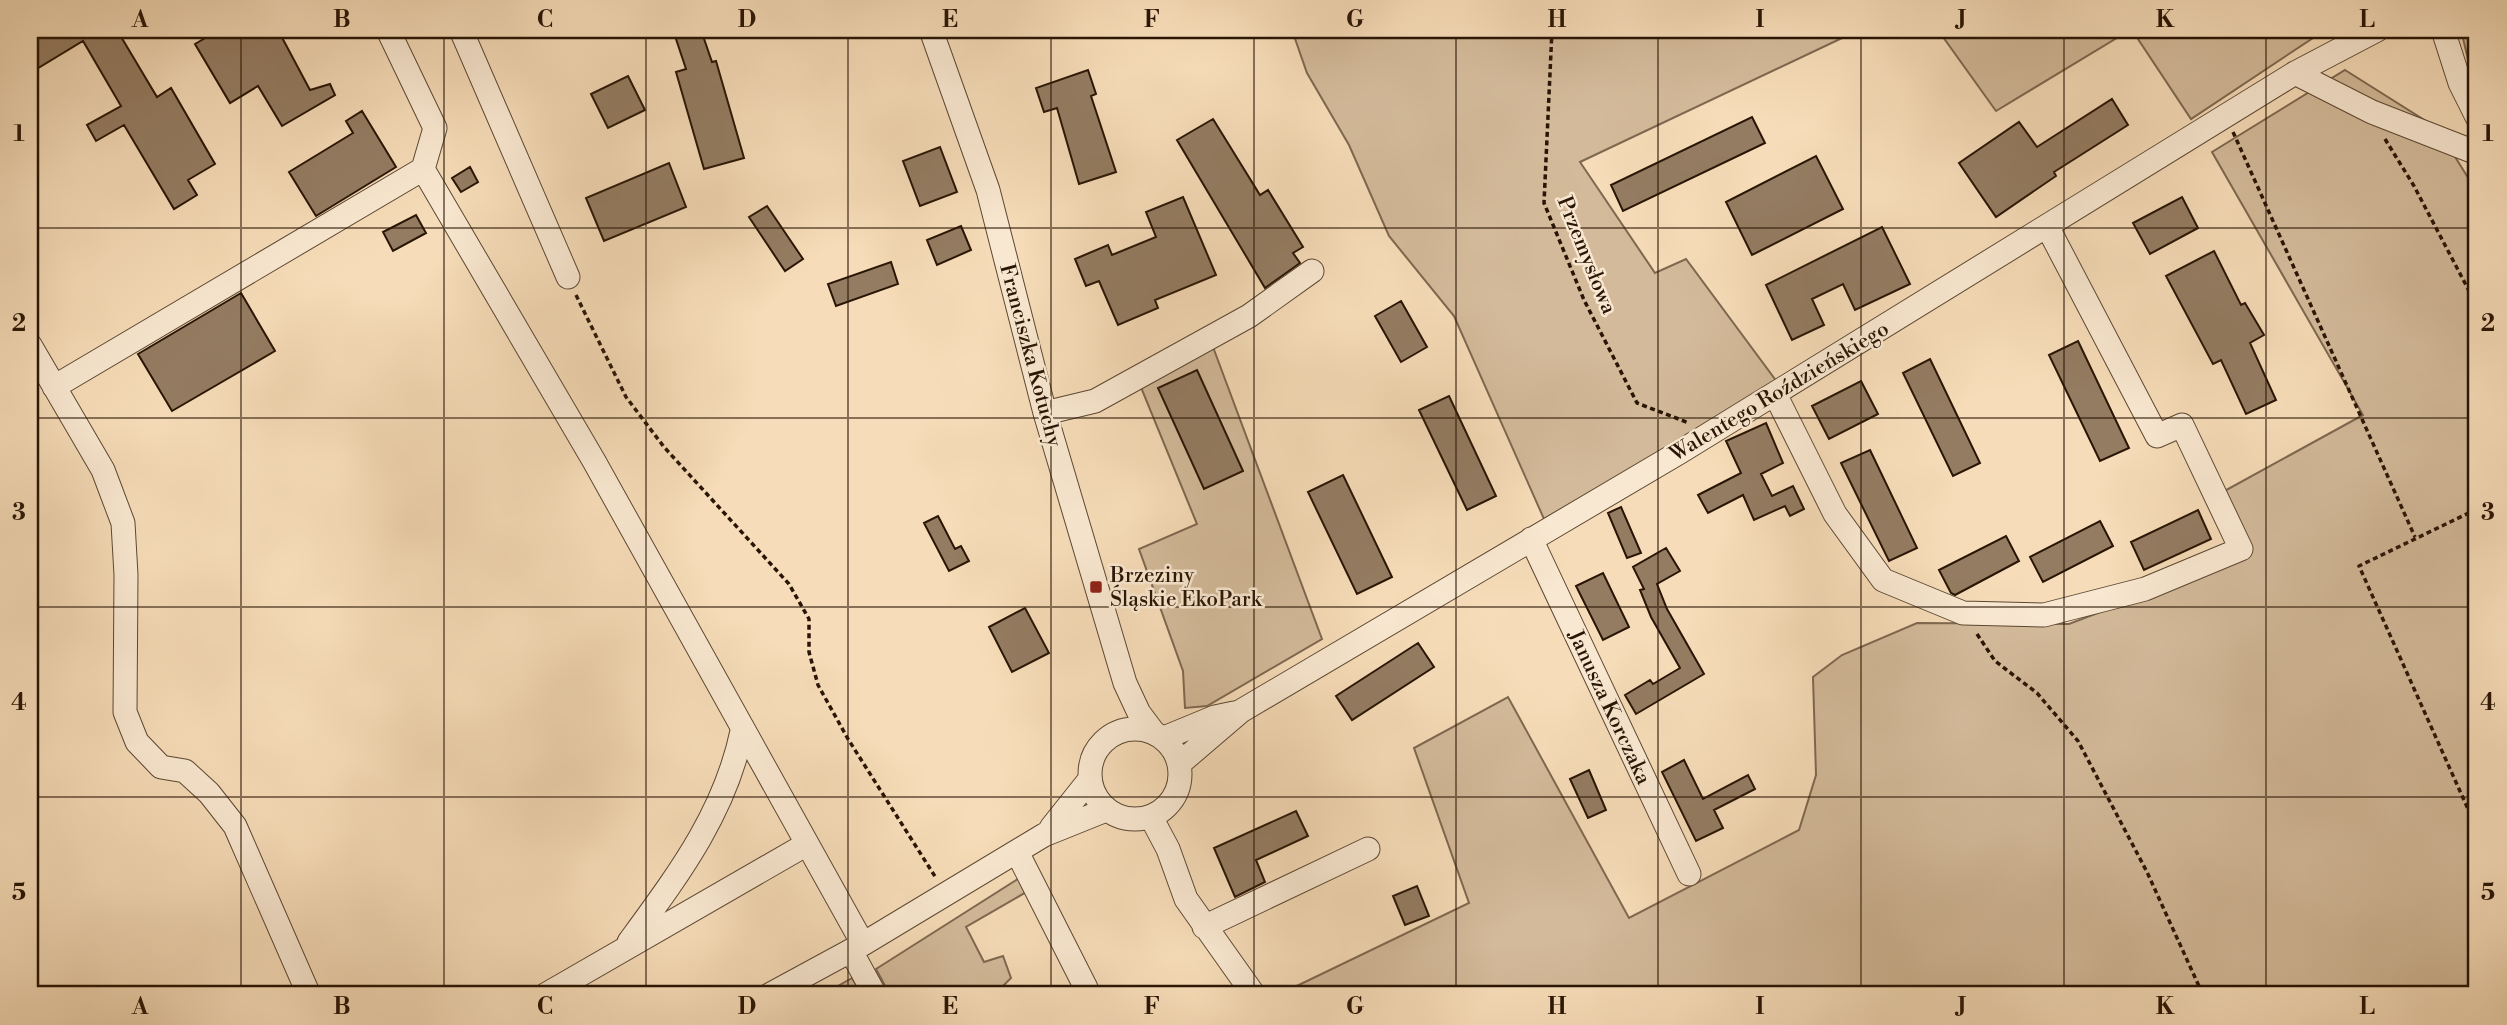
<svg xmlns="http://www.w3.org/2000/svg" width="2507" height="1025" font-family="'Libre Bodoni',serif">
<rect width="100%" height="100%" fill="#f6dcb8"/>
<filter id="stains"><feTurbulence type="fractalNoise" baseFrequency=".00286" numOctaves="4"/><feColorMatrix values="0 0 0 0 .2 0 0 0 0 .09 0 0 0 0 .02 0 0 0 .5 -.17"/></filter>
<radialGradient id="worn" r=".72"><stop offset=".6" stop-color="#630" stop-opacity="0"/><stop offset="1" stop-color="#630" stop-opacity=".3"/></radialGradient>
<!-- green -->
<path fill="#d3ba9a" stroke="#7e6850" stroke-width="2" d="M 1292,30 L 1859,30 L 1580,162 L 1655,273 L 1686,259 L 1780,386 L 1544,519 L 1454,316 L 1389,236 L 1349,145 L 1307,73 Z
M 1938,30 L 2130,30 L 1996,111 Z
M 2132,30 L 2306,30 L 2316,36 L 2191,119 Z
M 2461,30 L 2477,30 L 2477,97 Z
M 2345,70 L 2437,128 L 2477,192 L 2477,995 L 1278,995 L 1469,903 L 1414,748 L 1508,697 L 1629,918 L 1799,830 L 1816,775 L 1813,677 L 1842,655 L 1917,623 L 2069,624 L 2250,555 L 2219,494 L 2363,415 L 2212,152 Z
M 1213,347 L 1322,639 L 1207,706 L 1185,708 L 1183,671 L 1139,549 L 1197,524 L 1140,385 Z
M 1021,877 L 1035,887 L 966,927 L 984,962 L 1003,956 L 1011,978 L 994,995 L 890,995 L 876,969 Z
M 852,978 L 862,995 L 822,995 Z"/>
<!-- building -->
<path fill="#947c62" stroke="#291505" stroke-width="2" d="M 30,30 L 117,30 L 157,97 L 171,88 L 215,164 L 188,180 L 197,195 L 174,209 L 124,125 L 96,141 L 87,125 L 121,106 L 83,41 L 30,73 Z
M 219,30 L 278,30 L 310,90 L 330,84 L 335,95 L 282,126 L 258,86 L 230,103 L 195,44 Z
M 673,30 L 701,30 L 712,62 L 716,61 L 744,158 L 704,169 L 676,72 L 686,69 Z
M 1088,70 L 1096,94 L 1091,96 L 1116,172 L 1079,184 L 1057,108 L 1044,112 L 1036,88 Z
M 628,76 L 645,110 L 608,128 L 591,94 Z
M 2112,99 L 2128,125 L 2054,172 L 2056,176 L 1996,217 L 1959,163 L 2019,122 L 2037,147 Z
M 362,111 L 396,167 L 316,216 L 289,172 L 353,133 L 346,121 Z
M 1752,117 L 1765,143 L 1623,211 L 1611,185 Z
M 1213,119 L 1260,195 L 1268,190 L 1303,247 L 1293,253 L 1300,263 L 1265,288 L 1177,140 Z
M 940,147 L 957,192 L 920,206 L 903,161 Z
M 1816,156 L 1843,209 L 1752,255 L 1726,202 Z
M 669,163 L 686,207 L 604,241 L 586,198 Z
M 470,167 L 478,182 L 461,192 L 452,178 Z
M 1183,197 L 1216,275 L 1155,300 L 1158,308 L 1118,325 L 1099,281 L 1086,286 L 1075,259 L 1108,245 L 1112,255 L 1156,237 L 1146,212 Z
M 2182,197 L 2198,228 L 2150,254 L 2133,223 Z
M 767,206 L 803,259 L 785,271 L 749,217 Z
M 416,215 L 426,233 L 393,251 L 383,232 Z
M 961,226 L 971,250 L 937,265 L 927,240 Z
M 1882,227 L 1910,284 L 1855,310 L 1843,284 L 1812,299 L 1824,325 L 1792,340 L 1766,285 Z
M 2214,251 L 2241,305 L 2245,303 L 2264,335 L 2250,343 L 2276,400 L 2246,414 L 2221,360 L 2213,364 L 2166,276 Z
M 891,262 L 898,284 L 836,306 L 828,284 Z
M 241,293 L 275,351 L 172,411 L 138,354 Z
M 1401,301 L 1427,347 L 1401,362 L 1375,316 Z
M 2078,341 L 2129,448 L 2100,461 L 2049,355 Z
M 1930,359 L 1980,463 L 1953,476 L 1903,373 Z
M 1197,370 L 1243,471 L 1204,489 L 1158,388 Z
M 1861,381 L 1878,414 L 1829,439 L 1812,406 Z
M 1449,396 L 1496,496 L 1467,510 L 1419,410 Z
M 1766,423 L 1783,463 L 1761,474 L 1772,496 L 1793,486 L 1804,509 L 1790,516 L 1785,506 L 1754,520 L 1743,495 L 1708,513 L 1698,495 L 1741,473 L 1726,441 Z
M 1870,450 L 1917,548 L 1889,561 L 1841,463 Z
M 1343,475 L 1392,577 L 1357,594 L 1308,492 Z
M 1621,507 L 1641,553 L 1627,558 L 1608,513 Z
M 2198,510 L 2211,539 L 2144,570 L 2131,542 Z
M 938,516 L 955,549 L 961,546 L 969,561 L 949,571 L 924,523 Z
M 2100,521 L 2113,546 L 2043,582 L 2030,557 Z
M 2006,536 L 2019,561 L 1955,595 L 1951,593 L 1939,570 Z
M 1666,548 L 1680,571 L 1657,584 L 1667,609 L 1704,674 L 1636,714 L 1625,695 L 1650,680 L 1653,684 L 1680,668 L 1651,617 L 1640,590 L 1644,589 L 1633,567 Z
M 1603,573 L 1629,627 L 1603,640 L 1576,586 Z
M 1025,608 L 1049,653 L 1012,672 L 989,627 Z
M 1418,643 L 1434,667 L 1352,720 L 1336,696 Z
M 1684,760 L 1703,799 L 1748,775 L 1755,789 L 1714,810 L 1723,828 L 1696,841 L 1662,772 Z
M 1589,770 L 1606,810 L 1588,818 L 1570,779 Z
M 1296,811 L 1308,836 L 1256,860 L 1265,882 L 1235,897 L 1214,848 Z
M 1417,886 L 1429,916 L 1405,925 L 1393,896 Z"/>
<g fill="none" stroke-linecap="round" stroke-linejoin="round">
<defs>
<path id="minor" d="M 388,30 L 435,128 L 423,169 L 594,461 L 863,944
M 461,30 L 568,277
M 931,30 L 988,190 L 1045,413 L 1125,683 L 1139,713 L 1154,733
M 2443,30 L 2460,83 L 2477,117
M 2295,73 L 2372,112 L 2477,153
M 30,345 L 103,470 L 123,523 L 126,575 L 125,712 L 137,742 L 161,767 L 185,771 L 209,793 L 235,826 L 309,995
M 54,387 L 423,169
M 1775,394 L 1835,514 L 1883,580 L 1963,613 L 2044,615 L 2145,589 L 2241,549 L 2182,425 L 2157,436 L 2047,226
M 1045,413 L 1095,401 L 1249,316 L 1312,271
M 1531,539 L 1689,874
M1090 774a45 45 0 1 1 90 0a45 45 0 1 1-90 0Z
M 1164,738 L 1215,717 L 1234,713
M 1179,764 L 1241,711 L 1680,452 L 2295,73 L 2377,30
M 1151,817 L 1168,849 L 1186,899 L 1254,995
M 1051,828 L 1090,779
M 1017,852 L 1086,988
M 1204,927 L 1368,849
M 629,942 C 678,875 725,813 742,731
M 851,951 L 875,995
M 545,995 L 807,844
M 769,995 L 863,944 L 1044,835 L 1106,810"/>
</defs>
<!-- minor casing -->
<use href="#minor" stroke="#5c4732" stroke-width="25"/>
<!-- path -->
<path stroke="#291505" stroke-width="3.5" stroke-dasharray="5 3.5" stroke-linecap="butt" d="M 1552,30 L 1544,203 L 1584,300 L 1637,403 L 1689,423
M 2233,132 L 2415,537
M 2385,139 L 2414,186 L 2477,306
M 576,295 L 626,397 L 664,447 L 789,584 L 809,619 L 809,652 L 818,685 L 848,739 L 936,878
M 2477,509 L 2359,566 L 2477,829
M 1977,634 L 1995,661 L 2037,693 L 2078,741 L 2147,872 L 2203,995"/>
<!-- minor -->
<use href="#minor" stroke="#f9e8d1" stroke-width="23"/>
</g>
<!-- grid -->
<path fill="none" stroke="#291505" stroke-width="2" stroke-opacity="0.55" d="M 241,30 L 241,995M 444,30 L 444,995M 646,30 L 646,995M 848,30 L 848,995M 1051,30 L 1051,995M 1254,30 L 1254,995M 1456,30 L 1456,995M 1658,30 L 1658,995M 1861,30 L 1861,995M 2064,30 L 2064,995M 2266,30 L 2266,995M 30,228 L 2477,228M 30,418 L 2477,418M 30,607 L 2477,607M 30,797 L 2477,797"/>
<!-- markers -->
<rect fill="#8f2418" stroke="#f9e8d1" stroke-width="2.5" x="1089" y="580" width="14" height="14" rx="3.5"/>
<g text-anchor="middle" stroke-width="5" stroke-linejoin="round" paint-order="stroke">
<!-- street labels -->
<g font-size="21" fill="#291505" stroke="#f9e8d1">
<text transform="translate(1587 255) rotate(68)" y="7">Przemysłowa</text>
<text transform="translate(1031 355) rotate(75)" y="7">Franciszka Kotuchy</text>
<text transform="translate(1779 391) rotate(-31)" y="7">Walentego Roździeńskiego</text>
<text transform="translate(1610 707) rotate(65)" y="7">Janusza Korczaka</text>
</g>
<!-- poi labels -->
<g font-size="21" fill="#291505" stroke="#f9e8d1" text-anchor="start">
<text x="1110" y="582">Brzeziny<tspan x="1110" dy="24">Śląskie EkoPark</tspan></text>
</g>
</g>
<!-- margin -->
<rect width="2507" height="1025" fill="none" stroke="#f6dcb8" stroke-width="77"/>
<rect x="38" y="38" width="2430" height="948" fill="none" stroke="#291505" stroke-width="2.5"/>
<g font-size="23" text-anchor="middle" font-weight="bold" fill="#291505">
<text x="140" y="27">A</text>
<text x="342" y="27">B</text>
<text x="545" y="27">C</text>
<text x="747" y="27">D</text>
<text x="950" y="27">E</text>
<text x="1152" y="27">F</text>
<text x="1355" y="27">G</text>
<text x="1557" y="27">H</text>
<text x="1760" y="27">I</text>
<text x="1962" y="27">J</text>
<text x="2165" y="27">K</text>
<text x="2367" y="27">L</text>
<text x="19" y="141">1</text>
<text x="2488" y="141">1</text>
<text x="19" y="331">2</text>
<text x="2488" y="331">2</text>
<text x="19" y="520">3</text>
<text x="2488" y="520">3</text>
<text x="19" y="710">4</text>
<text x="2488" y="710">4</text>
<text x="19" y="900">5</text>
<text x="2488" y="900">5</text>
<text x="140" y="1014">A</text>
<text x="342" y="1014">B</text>
<text x="545" y="1014">C</text>
<text x="747" y="1014">D</text>
<text x="950" y="1014">E</text>
<text x="1152" y="1014">F</text>
<text x="1355" y="1014">G</text>
<text x="1557" y="1014">H</text>
<text x="1760" y="1014">I</text>
<text x="1962" y="1014">J</text>
<text x="2165" y="1014">K</text>
<text x="2367" y="1014">L</text>
</g>
<rect width="100%" height="100%" filter="url(#stains)"/>
<rect width="100%" height="100%" fill="url(#worn)"/>
</svg>
